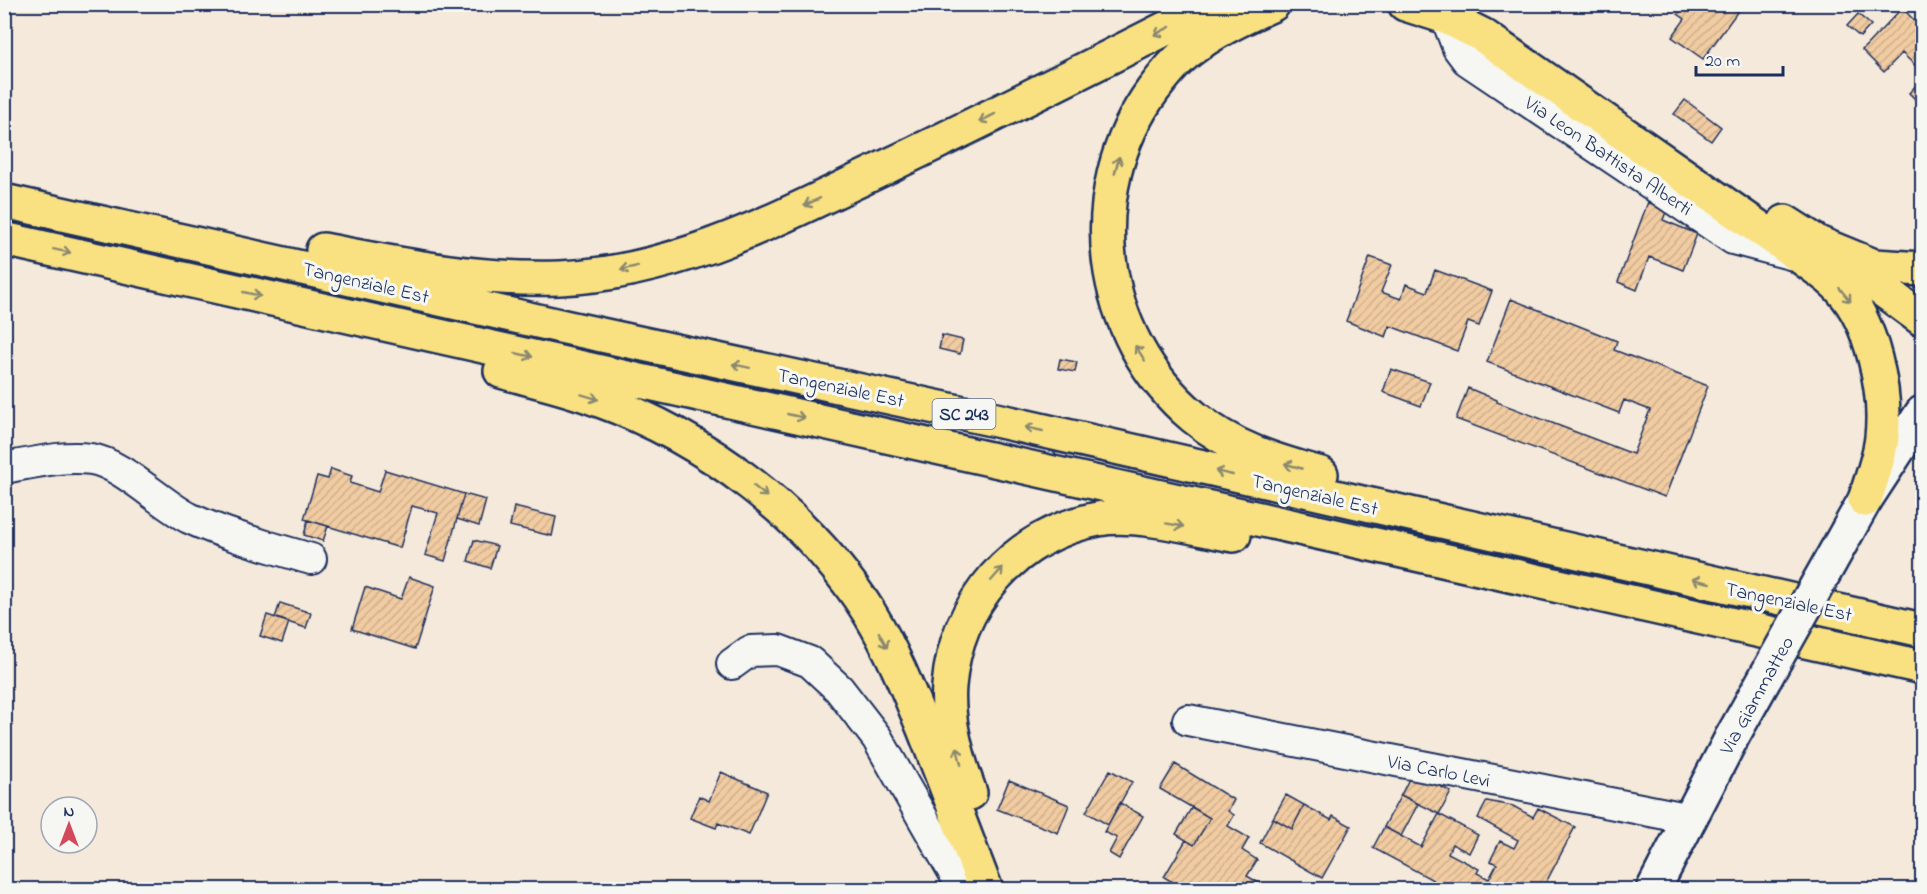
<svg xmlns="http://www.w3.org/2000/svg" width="1927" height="894" font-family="'Indie Flower',sans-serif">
<defs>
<pattern id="building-hatch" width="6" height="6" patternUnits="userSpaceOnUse" patternTransform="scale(1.5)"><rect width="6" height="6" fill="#f1cba1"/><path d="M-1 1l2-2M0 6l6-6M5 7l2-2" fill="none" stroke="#ceaf8d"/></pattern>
</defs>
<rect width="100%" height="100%" fill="#f4e9da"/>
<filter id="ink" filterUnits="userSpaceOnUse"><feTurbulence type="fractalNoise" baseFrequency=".0167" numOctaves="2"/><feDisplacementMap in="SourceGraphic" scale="12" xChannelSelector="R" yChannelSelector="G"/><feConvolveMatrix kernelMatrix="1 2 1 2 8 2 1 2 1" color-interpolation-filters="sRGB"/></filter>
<g filter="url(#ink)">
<!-- building -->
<path fill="url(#building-hatch)" stroke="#1b2f5e" stroke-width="1.5" d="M 1685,4 L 1743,4 L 1703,59 L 1672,37 L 1685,19 L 1678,14 Z
M 1902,8 L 1922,28 L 1921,40 L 1922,72 L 1902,53 L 1884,72 L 1862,50 Z
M 1858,14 L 1871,25 L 1860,37 L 1847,26 Z
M 1922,79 L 1922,106 L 1909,93 Z
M 1685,100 L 1721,127 L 1711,141 L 1674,114 Z
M 1648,202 L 1667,209 L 1663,220 L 1697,234 L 1683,270 L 1649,257 L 1637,290 L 1618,282 Z
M 1370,257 L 1392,265 L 1381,292 L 1401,299 L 1406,284 L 1427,292 L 1435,270 L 1492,291 L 1479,326 L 1468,322 L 1457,351 L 1390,326 L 1386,337 L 1346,321 Z
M 1511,299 L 1617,341 L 1614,350 L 1708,386 L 1665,497 L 1456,419 L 1468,388 L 1497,400 L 1497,402 L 1633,454 L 1650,410 L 1624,400 L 1619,413 L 1487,362 Z
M 942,335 L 963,340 L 960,354 L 939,349 Z
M 1060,359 L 1077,362 L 1075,372 L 1058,369 Z
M 1391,369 L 1430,382 L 1421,406 L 1383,392 Z
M 331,469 L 352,476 L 350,483 L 378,492 L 385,470 L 464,494 L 445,561 L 425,555 L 438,513 L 412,506 L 400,548 L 304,519 L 317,476 L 328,479 Z
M 464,494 L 486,500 L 479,526 L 457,519 Z
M 514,507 L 556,517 L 552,536 L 510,526 Z
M 308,520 L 328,526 L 323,541 L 304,535 Z
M 474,540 L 497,546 L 490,568 L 468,561 Z
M 409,577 L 435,586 L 415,649 L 352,629 L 365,587 L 401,599 Z
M 280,603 L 311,613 L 306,628 L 275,618 Z
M 267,615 L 289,622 L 282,643 L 260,636 Z
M 1175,764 L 1234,800 L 1228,811 L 1234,815 L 1228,826 L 1249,838 L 1242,850 L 1257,860 L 1247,876 L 1271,890 L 1186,890 L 1164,877 L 1186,840 L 1194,845 L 1210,818 L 1160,789 Z
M 1110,770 L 1132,782 L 1108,825 L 1086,812 Z
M 721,772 L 767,792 L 749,835 L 718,823 L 716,828 L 690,818 L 699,796 L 709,801 Z
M 1410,777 L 1430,781 L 1451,792 L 1439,814 L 1401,795 Z
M 1009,780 L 1069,805 L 1058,833 L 997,809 Z
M 1286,795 L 1304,805 L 1292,829 L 1273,818 Z
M 1401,795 L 1418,804 L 1401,836 L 1384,827 Z
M 1487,801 L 1513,806 L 1533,817 L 1538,808 L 1575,827 L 1542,890 L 1429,890 L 1433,880 L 1373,848 L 1384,827 L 1421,847 L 1439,814 L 1478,835 L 1469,853 L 1452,844 L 1448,853 L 1479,869 L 1477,873 L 1489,879 L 1497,864 L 1490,861 L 1500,841 L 1514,848 L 1518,840 L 1478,818 Z
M 1120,803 L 1143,816 L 1119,859 L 1109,853 L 1117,838 L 1104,832 Z
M 1304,805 L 1331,820 L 1333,816 L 1351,826 L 1322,878 L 1260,843 L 1273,818 L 1292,829 Z
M 1192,807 L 1210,818 L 1194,845 L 1176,834 Z"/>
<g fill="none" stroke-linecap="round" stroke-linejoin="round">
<defs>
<path id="street" d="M 1446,17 L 1458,48 L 1467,60 L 1733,239 L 1794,255
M 4,468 C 33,463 63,455 91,459 C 121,463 161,504 189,518 C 228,536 270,547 311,559
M 732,664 L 750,651 L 778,650 L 810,662 L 839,689 L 877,738 L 956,876 L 986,888
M 1188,720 L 1691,819"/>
<path id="secondary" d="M 1848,530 L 1865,500 L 1922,413
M 1653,890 L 1732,737"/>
<path id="highway" d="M 1273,4 C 1245,17 1215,30 1190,50 C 1175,61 1164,76 1153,90 C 1079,191 1097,336 1194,417 C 1233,449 1274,461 1321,474
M 1405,4 L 1446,17 L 1482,35 L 1801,257 C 1814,267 1829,276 1841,289 C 1872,322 1887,392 1882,437 C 1880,458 1871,480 1865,500
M 4,201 L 569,328 L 996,420 L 1922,630
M 1785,222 L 1818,243 L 1874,266 L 1922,269
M 4,239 L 1922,667
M 323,250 C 402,265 479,281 560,278 C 677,273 781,217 884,168 C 995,115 1104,60 1214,4
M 1846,263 L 1922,319
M 501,371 C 533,380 566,387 597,399 C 706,438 809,516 870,614 C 892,650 908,690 924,729 C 945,782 965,836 986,890
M 970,793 C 958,761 946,721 949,686 C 956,602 1015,535 1098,519 C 1136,512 1195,528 1234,535"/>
</defs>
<!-- street casing -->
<use href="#street" stroke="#1b2f5e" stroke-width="34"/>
<!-- secondary casing -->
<use href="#secondary" stroke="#1b2f5e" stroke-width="38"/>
<!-- highway casing -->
<use href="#highway" stroke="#1b2f5e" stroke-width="38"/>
<!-- street -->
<use href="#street" stroke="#f6f6f2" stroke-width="30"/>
<!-- secondary -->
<use href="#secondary" stroke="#f6f6f2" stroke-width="33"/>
<!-- highway -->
<use href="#highway" stroke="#f9e181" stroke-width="33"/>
<defs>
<path id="secondary-bridge" d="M 1732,737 L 1848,530"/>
</defs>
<!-- secondary-bridge casing -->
<use href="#secondary-bridge" stroke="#1b2f5e" stroke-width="38" stroke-linecap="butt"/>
<!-- secondary-bridge -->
<use href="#secondary-bridge" stroke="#f6f6f2" stroke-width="33"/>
</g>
<!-- one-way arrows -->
<defs><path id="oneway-shaft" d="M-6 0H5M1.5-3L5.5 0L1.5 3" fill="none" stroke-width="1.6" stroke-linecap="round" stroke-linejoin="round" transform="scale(1.5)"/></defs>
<g stroke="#8a8870">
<use href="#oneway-shaft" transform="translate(1162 31) rotate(153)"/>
<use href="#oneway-shaft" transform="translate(987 118) rotate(153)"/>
<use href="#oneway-shaft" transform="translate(1117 165) rotate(-75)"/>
<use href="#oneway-shaft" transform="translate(812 202) rotate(155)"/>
<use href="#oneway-shaft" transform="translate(62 251) rotate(12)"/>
<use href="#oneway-shaft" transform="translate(629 268) rotate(167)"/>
<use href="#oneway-shaft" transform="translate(252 294) rotate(13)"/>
<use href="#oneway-shaft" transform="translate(1845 295) rotate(51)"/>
<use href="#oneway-shaft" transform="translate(1140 353) rotate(-123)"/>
<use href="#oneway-shaft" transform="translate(524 355) rotate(13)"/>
<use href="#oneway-shaft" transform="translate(741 366) rotate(-168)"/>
<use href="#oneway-shaft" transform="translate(590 397) rotate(17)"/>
<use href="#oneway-shaft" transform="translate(796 416) rotate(13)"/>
<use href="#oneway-shaft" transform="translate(1034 429) rotate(-167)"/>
<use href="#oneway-shaft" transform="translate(1293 466) rotate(-164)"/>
<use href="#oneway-shaft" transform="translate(1224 473) rotate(-167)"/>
<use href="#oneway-shaft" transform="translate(760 491) rotate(39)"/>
<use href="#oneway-shaft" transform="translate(1175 525) rotate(10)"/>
<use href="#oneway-shaft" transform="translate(997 574) rotate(-49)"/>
<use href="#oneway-shaft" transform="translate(1701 581) rotate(-167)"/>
<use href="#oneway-shaft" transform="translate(883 640) rotate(62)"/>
<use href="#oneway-shaft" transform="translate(959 756) rotate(-104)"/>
</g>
</g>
<g text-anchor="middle" stroke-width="6" stroke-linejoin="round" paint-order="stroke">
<!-- shield labels -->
<rect fill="#f6f6f2" stroke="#5d6b8a" stroke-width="1.5" x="932.5" y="399" width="63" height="30" rx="4.5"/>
<g font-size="18" font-weight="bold" fill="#1b2f5e">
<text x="964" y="420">SC 243</text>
</g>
<!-- street labels -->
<g font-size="20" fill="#1b2f5e" stroke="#f6f6f2">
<text transform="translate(1609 155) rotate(34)" y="7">Via Leon Battista Alberti</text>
<text transform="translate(366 282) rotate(13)" y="7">Tangenziale Est</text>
<text transform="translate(841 387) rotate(12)" y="7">Tangenziale Est</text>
<text transform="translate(1315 494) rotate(13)" y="7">Tangenziale Est</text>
<text transform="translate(1789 601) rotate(12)" y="7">Tangenziale Est</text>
<text transform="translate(1756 695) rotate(-61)" y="7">Via Giammatteo</text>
<text transform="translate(1439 770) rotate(11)" y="7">Via Carlo Levi</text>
</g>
</g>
<!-- margin -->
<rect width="1927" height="894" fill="none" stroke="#f6f6f2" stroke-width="24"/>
<rect x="12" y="12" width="1903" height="870" fill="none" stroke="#1b2f5e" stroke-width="2" filter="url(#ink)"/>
<!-- north arrow -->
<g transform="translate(69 825)"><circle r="28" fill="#f6f6f2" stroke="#9ea6b7" stroke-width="1.5"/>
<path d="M0-4.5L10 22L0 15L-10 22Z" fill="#d1495b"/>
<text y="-9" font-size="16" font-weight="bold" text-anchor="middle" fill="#1b2f5e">N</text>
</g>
<!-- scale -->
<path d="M1696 66v9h87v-9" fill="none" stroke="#1b2f5e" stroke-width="3"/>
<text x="1705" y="66" font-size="18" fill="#1b2f5e" stroke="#f6f6f2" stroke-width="4.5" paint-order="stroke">20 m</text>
</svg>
